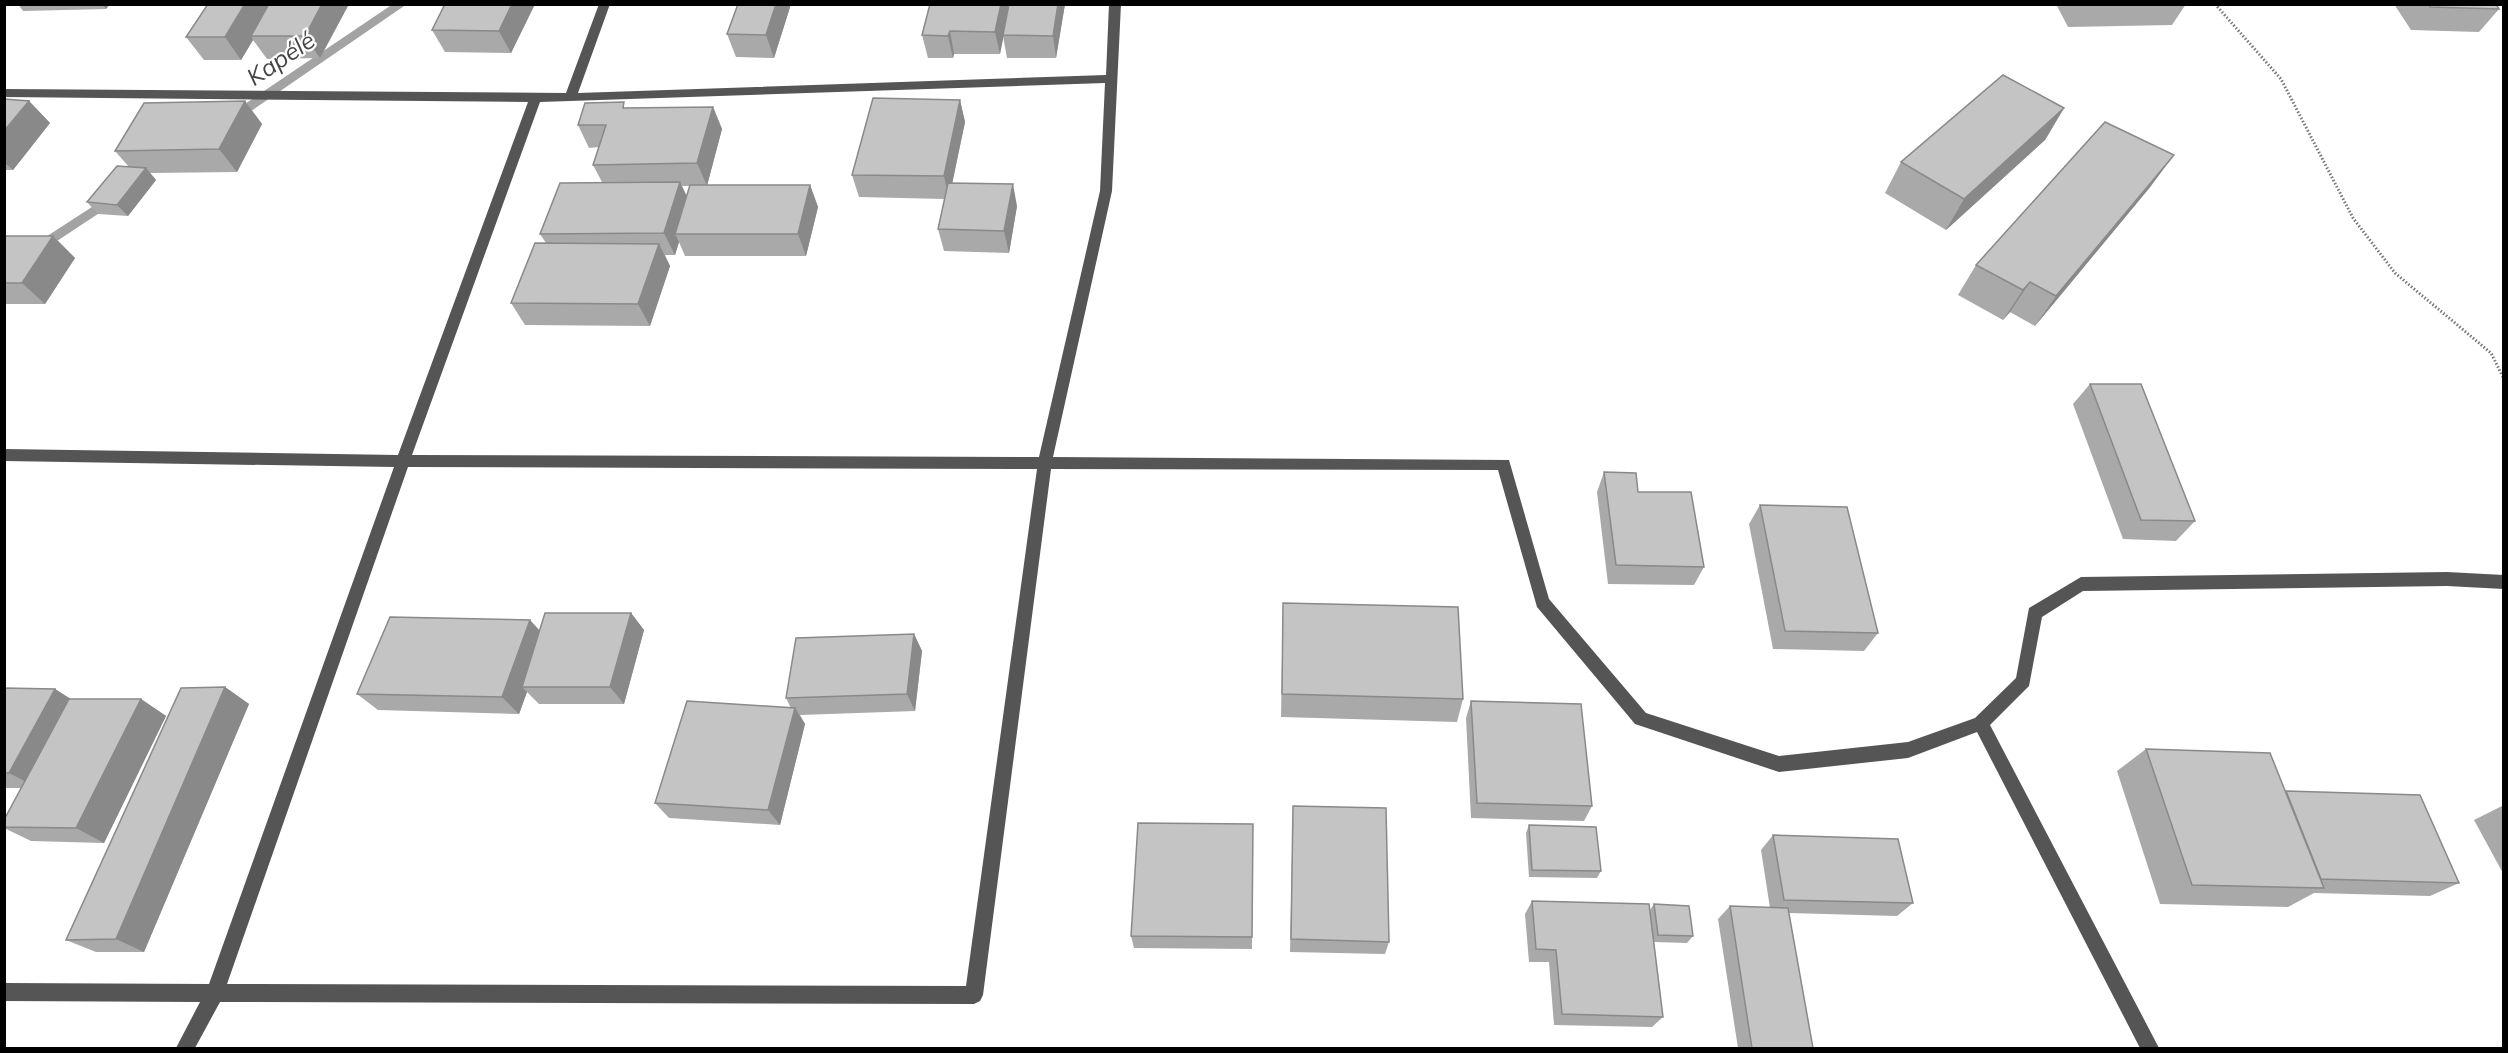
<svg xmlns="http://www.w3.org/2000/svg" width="2508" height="1053" font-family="Mulish,sans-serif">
<rect width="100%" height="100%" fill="#fff"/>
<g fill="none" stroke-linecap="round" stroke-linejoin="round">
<!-- stream -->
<path fill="#a3a3a3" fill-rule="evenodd" d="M 393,4 L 407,4 L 238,120 L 230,120 L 230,114 Z
M 112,194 L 116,196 L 118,199 L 116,202 L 4,276 L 4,264 Z"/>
<!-- path -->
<path stroke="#777" stroke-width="3" stroke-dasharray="1.5 2" stroke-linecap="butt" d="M 2215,4 L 2281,79 L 2353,218 L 2395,273 L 2491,353 L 2504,379"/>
<!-- minor -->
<path fill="#555" fill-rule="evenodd" d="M 599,4 L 610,4 L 578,93 L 1106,75 L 1109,4 L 1121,4 L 1112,191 L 1053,457 L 1509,460 L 1549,599 L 1646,713 L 1779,756 L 1908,742 L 1975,718 L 2016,678 L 2029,608 L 2081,577 L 2447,572 L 2504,575 L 2504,589 L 2447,586 L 2083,591 L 2042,617 L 2029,686 L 1990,725 L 2159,1048 L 2140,1048 L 1977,732 L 1908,758 L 1779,772 L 1635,724 L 1537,607 L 1498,470 L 1051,469 L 983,995 L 980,1001 L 974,1004 L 220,1002 L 195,1048 L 176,1048 L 200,1002 L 4,1001 L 4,983 L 209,984 L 394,467 L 4,461 L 4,449 L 398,455 L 528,102 L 4,97 L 4,89 L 566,93 ZM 1105,83 L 1100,191 L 1039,457 L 412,455 L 540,102 ZM 408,467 L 1037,469 L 966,986 L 227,984 Z"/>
</g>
<!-- wall -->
<path fill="#a9a9a9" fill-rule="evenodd" d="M 18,4 L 110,4 L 106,9 L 23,11 Z
M 349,4 L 320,58 L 267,59 L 253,40 L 241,60 L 204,60 L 186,37 Z
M 445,4 L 535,4 L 511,53 L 445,52 L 432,30 Z
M 791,4 L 774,58 L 736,57 L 727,34 Z
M 930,4 L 1008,4 L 1008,9 L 1009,4 L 1065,4 L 1056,58 L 1007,58 L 1003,36 L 1000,54 L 954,54 L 953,58 L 928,58 L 922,35 Z
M 2056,4 L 2186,4 L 2172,25 L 2068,27 Z
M 2394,4 L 2496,4 L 2499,9 L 2479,32 L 2411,30 Z
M 4,99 L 29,101 L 50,123 L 13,170 L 4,170 Z
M 960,100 L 965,122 L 952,183 L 1017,206 L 1009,253 L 944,251 L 938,229 L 945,199 L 859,197 L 852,175 Z
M 245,101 L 262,124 L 237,172 L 150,173 L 156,180 L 128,216 L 98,214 L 87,202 L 129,167 L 115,151 Z
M 713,107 L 722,129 L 707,185 L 810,185 L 818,207 L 806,256 L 685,256 L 679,242 L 675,255 L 665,255 L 670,266 L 650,326 L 525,325 L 511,303 L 546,243 L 540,234 L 602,182 L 593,165 L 599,147 L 589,148 L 578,125 L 627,108 ZM 682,186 L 690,186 L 687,196 Z
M 2064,108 L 2045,140 L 1946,230 L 1885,193 L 1901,162 Z
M 2151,186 L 2035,326 L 2010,312 L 2003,320 L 1958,295 L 1976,265 Z
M 4,236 L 53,236 L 75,258 L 45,304 L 4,304 Z
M 2090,384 L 2195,521 L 2176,541 L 2123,539 L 2073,404 Z
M 1604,472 L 1704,567 L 1694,585 L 1608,584 L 1597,492 Z
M 1760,505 L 1878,633 L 1864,651 L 1773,649 L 1749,524 Z
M 1283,603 L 1463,699 L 1457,722 L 1281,717 Z
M 631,613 L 644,630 L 624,704 L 539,704 L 527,692 L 519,714 L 378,710 L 357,694 L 530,620 L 540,631 Z
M 914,634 L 922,651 L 915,711 L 800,715 L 805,724 L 780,825 L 669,818 L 655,803 L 791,708 L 786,698 Z
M 225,687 L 249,704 L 144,952 L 96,952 L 66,940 Z
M 4,688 L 55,689 L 70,699 L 141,699 L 166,716 L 104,843 L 31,841 L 4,828 L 4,820 L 22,788 L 4,788 Z
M 1471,701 L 1592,806 L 1584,821 L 1471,818 L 1466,718 Z
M 2146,749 L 2286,791 L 2459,883 L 2430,896 L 2314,893 L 2288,907 L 2160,904 L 2117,771 Z
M 2504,805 L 2504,875 L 2474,820 Z
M 1293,806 L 1389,942 L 1385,954 L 1290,952 Z
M 1253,824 L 1252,949 L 1134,948 L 1131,936 Z
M 1529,825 L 1601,871 L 1597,878 L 1529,877 L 1526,833 Z
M 1773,835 L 1913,903 L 1897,916 L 1789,913 L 1813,1048 L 1738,1048 L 1718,919 L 1730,906 L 1770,908 L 1761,850 Z
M 1532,901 L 1650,910 L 1654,904 L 1693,936 L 1687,943 L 1654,942 L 1663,1017 L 1652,1027 L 1554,1025 L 1549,962 L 1529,962 L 1525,914 Z"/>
<!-- shaded-wall -->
<path fill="#898989" d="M 102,4 L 110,4 L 106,9 Z
M 245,4 L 275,4 L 251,36 L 253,40 L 241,60 L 225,37 Z
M 322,4 L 349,4 L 320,58 L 305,36 Z
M 512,4 L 535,4 L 511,53 L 499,31 Z
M 776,4 L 791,4 L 774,58 L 766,35 Z
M 1001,4 L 1008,4 L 1009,10 L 1000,54 L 995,32 Z
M 1058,4 L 1065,4 L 1056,58 L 1053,36 Z
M 950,31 L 954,54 L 953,58 L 948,36 Z
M 960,100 L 965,122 L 949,199 L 944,176 Z
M 29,101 L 50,123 L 13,170 L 4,162 L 4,131 Z
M 245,101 L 262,124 L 237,172 L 219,149 Z
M 713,107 L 722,129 L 707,186 L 697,163 Z
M 2064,108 L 2045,140 L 1946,230 L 1964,199 Z
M 2174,155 L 2151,186 L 2035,326 L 2056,296 Z
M 146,168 L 156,180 L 128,216 L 117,205 Z
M 680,182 L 690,204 L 675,234 L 679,242 L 675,255 L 664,233 Z
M 1013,184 L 1017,206 L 1009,253 L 1004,231 Z
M 810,185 L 818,207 L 806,256 L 798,234 Z
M 53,236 L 75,258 L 45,304 L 22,283 Z
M 659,244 L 670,266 L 650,326 L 638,304 Z
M 2030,282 L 2010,312 L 2003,320 L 2023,290 Z
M 631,613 L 644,630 L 624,704 L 610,687 Z
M 530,620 L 546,638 L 522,687 L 527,692 L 519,714 L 502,697 Z
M 914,634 L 922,651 L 915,711 L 907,694 Z
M 225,687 L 249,704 L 144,952 L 116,939 Z
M 55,689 L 82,706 L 38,788 L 9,773 Z
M 141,699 L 166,716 L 104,843 L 76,828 Z
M 795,708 L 805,724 L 780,825 L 768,810 Z"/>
<!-- building -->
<path fill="#c4c4c4" stroke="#898989" stroke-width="1.5" d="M 208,4 L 245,4 L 225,37 L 186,37 Z
M 269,4 L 322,4 L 305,36 L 251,36 Z
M 445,4 L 512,4 L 499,31 L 432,30 Z
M 738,4 L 776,4 L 766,35 L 727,34 Z
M 930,4 L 1001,4 L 995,32 L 950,31 L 948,36 L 922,35 Z
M 1009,4 L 1058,4 L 1053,36 L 1003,35 Z
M 2428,4 L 2496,4 L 2499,9 L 2430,7 Z
M 2003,75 L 2064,108 L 1964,199 L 1901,162 Z
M 873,98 L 960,100 L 944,176 L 852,175 Z
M 4,99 L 29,101 L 4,131 Z
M 245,101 L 219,149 L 115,151 L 144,103 Z
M 624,102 L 623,108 L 713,107 L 697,163 L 593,165 L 606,125 L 578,125 L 585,103 Z
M 2105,122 L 2174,155 L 2056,296 L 2030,282 L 2023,290 L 1976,265 Z
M 117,166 L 146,168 L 117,205 L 87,202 Z
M 680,182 L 664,233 L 540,234 L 560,183 Z
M 948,183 L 1013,184 L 1004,231 L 938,229 Z
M 690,185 L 810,185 L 798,234 L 675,234 Z
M 4,236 L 53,236 L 22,283 L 4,283 Z
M 535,243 L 659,244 L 638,304 L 511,303 Z
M 2090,384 L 2141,384 L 2195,521 L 2141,520 Z
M 1604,472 L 1636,473 L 1638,492 L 1691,492 L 1704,567 L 1616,565 Z
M 1760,505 L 1847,507 L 1878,633 L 1785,631 Z
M 1283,603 L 1458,607 L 1463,699 L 1282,694 Z
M 545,613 L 631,613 L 610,687 L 522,687 Z
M 390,617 L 530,620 L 502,697 L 357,694 Z
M 914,634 L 907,694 L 786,698 L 796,638 Z
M 225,687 L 116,939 L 66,940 L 181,688 Z
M 4,688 L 55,689 L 9,773 L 4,773 Z
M 69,699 L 141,699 L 76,828 L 4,827 L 4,820 Z
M 687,701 L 795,708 L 768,810 L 655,803 Z
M 1471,701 L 1581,704 L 1592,806 L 1477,803 Z
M 2146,749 L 2270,753 L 2324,888 L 2192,885 Z
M 2286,791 L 2420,795 L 2459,883 L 2321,879 Z
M 1293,806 L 1386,808 L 1389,942 L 1291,939 Z
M 1138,823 L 1253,824 L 1252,937 L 1131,936 Z
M 1529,825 L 1596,827 L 1601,871 L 1532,870 Z
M 1773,835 L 1898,839 L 1913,903 L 1784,900 Z
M 1532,901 L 1649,904 L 1663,1017 L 1562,1014 L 1556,950 L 1536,949 Z
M 1654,904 L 1689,906 L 1693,936 L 1658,935 Z
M 1730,906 L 1788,908 L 1813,1048 L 1752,1048 Z"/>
<g text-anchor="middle" stroke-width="4.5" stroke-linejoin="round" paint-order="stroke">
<!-- water labels -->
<g font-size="24" font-style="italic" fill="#444" stroke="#fff">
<text transform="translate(281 59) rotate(-34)" y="8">Kapélé</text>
</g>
</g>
<!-- border -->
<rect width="2508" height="1053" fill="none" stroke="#000000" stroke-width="12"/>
</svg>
